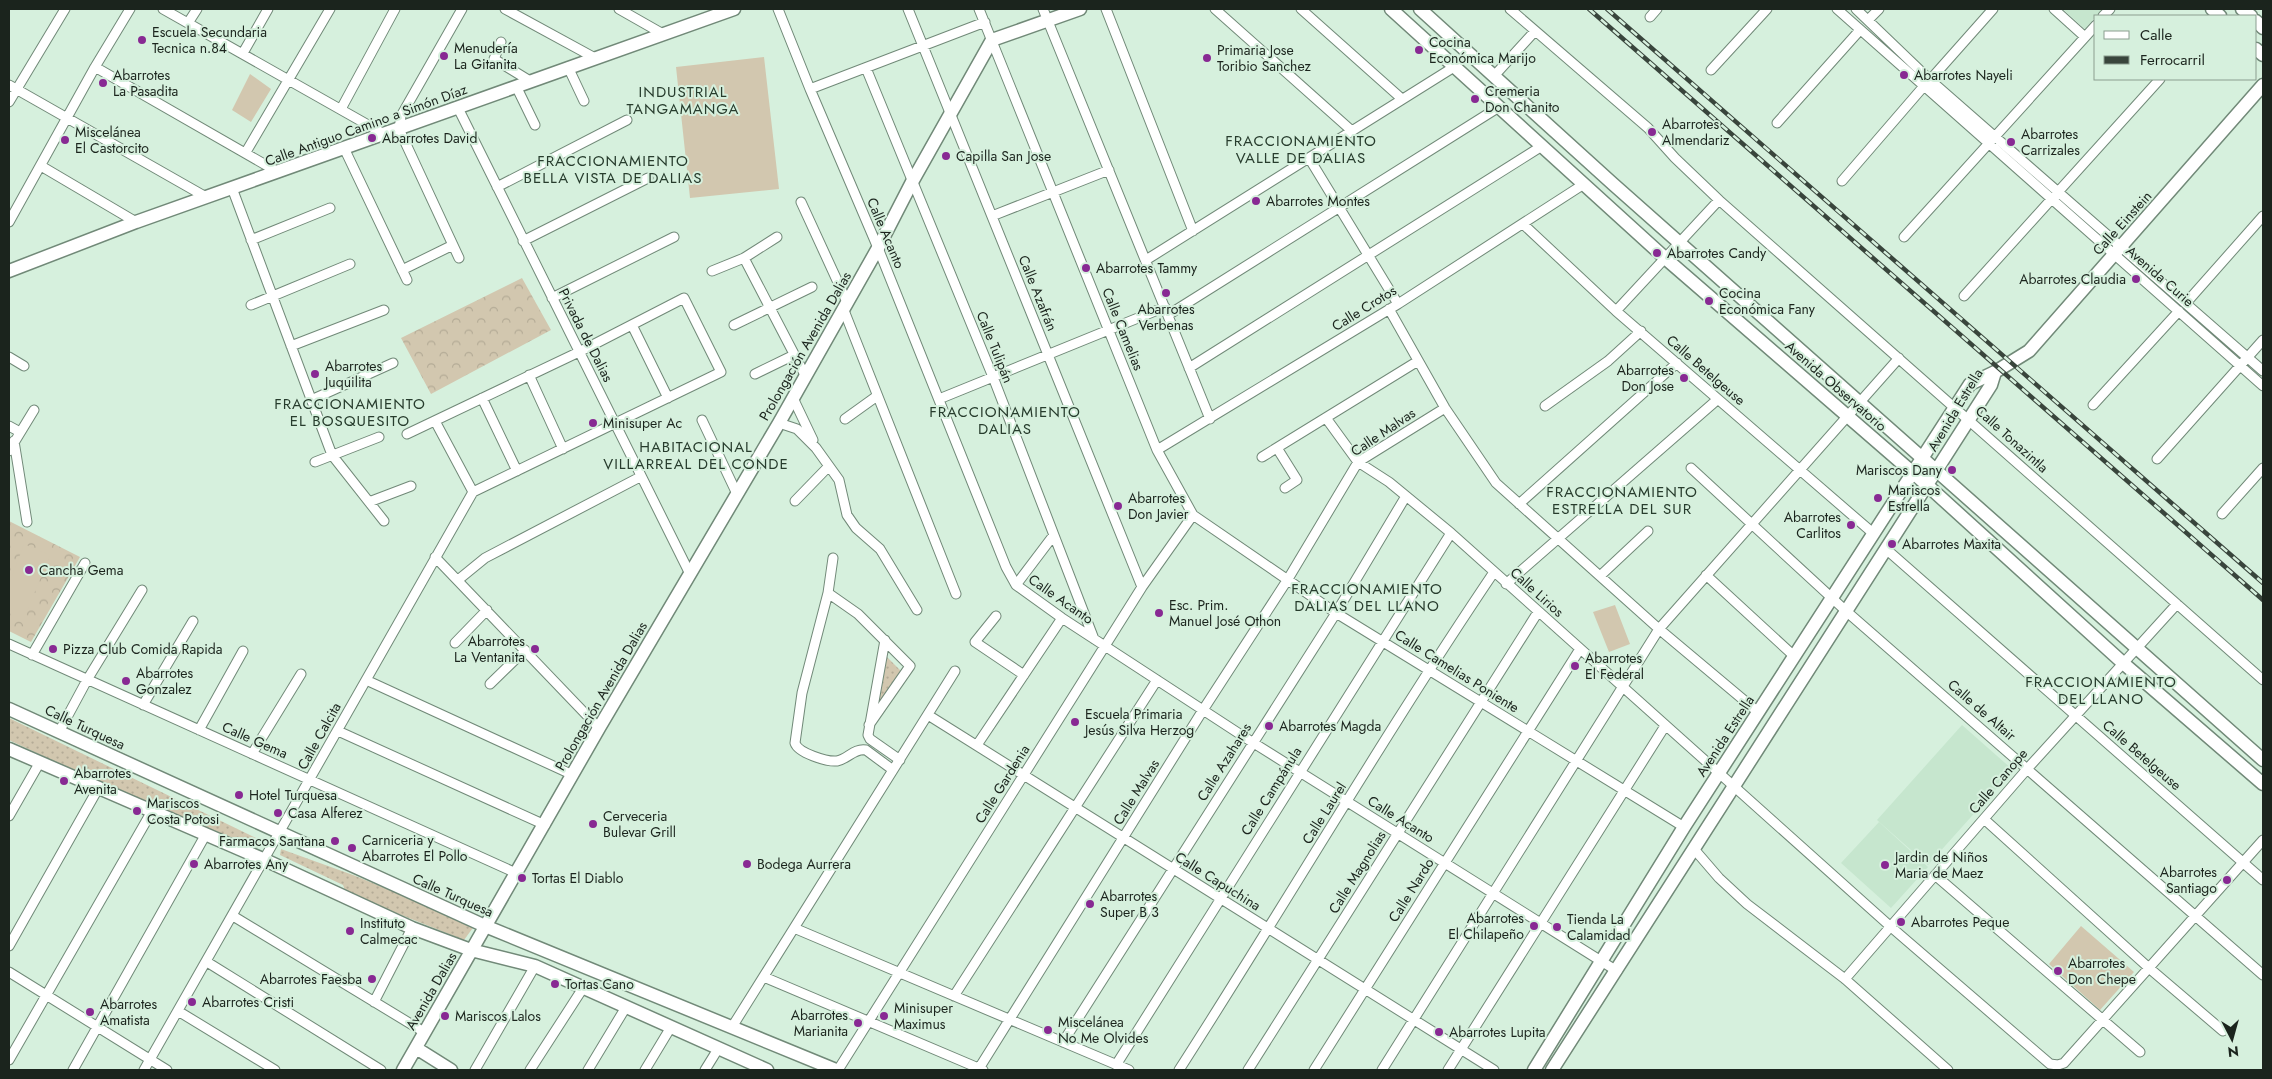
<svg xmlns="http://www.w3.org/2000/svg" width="2272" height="1079" font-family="Jost,sans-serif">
<defs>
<pattern id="grass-dots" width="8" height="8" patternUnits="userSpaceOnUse" patternTransform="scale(1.25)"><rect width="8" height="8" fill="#d2c7af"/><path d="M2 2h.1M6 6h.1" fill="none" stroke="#b4ab96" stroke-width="1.8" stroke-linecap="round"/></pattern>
<pattern id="forest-crowns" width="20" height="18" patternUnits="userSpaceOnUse" patternTransform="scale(1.25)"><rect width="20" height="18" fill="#d2c7af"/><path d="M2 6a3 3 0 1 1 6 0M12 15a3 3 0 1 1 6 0" fill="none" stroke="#b4ab96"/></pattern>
</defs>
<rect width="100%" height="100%" fill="#d6f0dd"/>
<!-- built -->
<path fill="#c6e6ce" d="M 2063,9 L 2102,9 L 2085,29 Z
M 1962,725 L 2013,770 L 1928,865 L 1877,820 Z
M 1879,822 L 1928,867 L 1891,908 L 1841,863 Z"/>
<!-- grass -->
<path fill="url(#grass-dots)" d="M 887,657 L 901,671 L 879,702 Z
M 9,718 L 262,841 L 258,848 C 174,815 90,779 9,740 Z
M 281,849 L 353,875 L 475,925 L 464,940 L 346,893 L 343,885 L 280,855 Z"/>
<!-- forest -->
<path fill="url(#forest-crowns)" d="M 522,278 L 551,330 L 431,394 L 401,338 Z
M 9,521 L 80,557 L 31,642 L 9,631 Z"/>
<!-- garden -->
<path fill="#d2c7af" d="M 764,57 L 779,189 L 690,198 L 676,67 Z
M 250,74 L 271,89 L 251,122 L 232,110 Z
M 24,544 L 50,555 L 24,618 L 9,613 L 9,584 Z
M 1615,605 L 1630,644 L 1609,652 L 1593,612 Z
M 2081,926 L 2134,972 L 2100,1010 L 2049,964 Z"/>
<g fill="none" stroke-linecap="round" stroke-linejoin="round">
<defs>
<path id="street" d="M 163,9 L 384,134
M 505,9 L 595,58
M 619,9 L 663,34
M 778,9 L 810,89 L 878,248 L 1006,567 L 1016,585 L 1062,618 L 1252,742 L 1617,971
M 908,9 L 1142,587
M 979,9 L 1157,450 L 1193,515 L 1336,613 L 1684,827
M 1043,9 L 1210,419
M 1106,9 L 1193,231
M 1215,9 L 1352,131
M 1301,9 L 1402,99
M 1510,9 L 1648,128 L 1675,158 L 1719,200 L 2263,680
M 1837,9 L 2263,386
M 1856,9 L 1930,80 L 2263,371
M 2054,9 L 2085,37
M 2103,16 L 2110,9
M 1650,17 L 1657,9
M 1868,20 L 1879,9
M 188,23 L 197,9
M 501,42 L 494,59 L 530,81
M 243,53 L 268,9
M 95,67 L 278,172
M 568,67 L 584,101
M 866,68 L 993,377 L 1094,639
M 1711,70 L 1767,9
M 1494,76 L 1535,31
M 1930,80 L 1993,9
M 9,85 L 206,197
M 516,86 L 535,125
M 810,89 L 985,22
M 9,102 L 65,9
M 458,108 L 690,574
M 341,109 L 395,9
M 1777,123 L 1860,30
M 344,148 L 407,280
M 246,152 L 330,9
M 1309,158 L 1398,304
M 41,166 L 136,222
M 1842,181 L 1924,86
M 497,187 L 627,120
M 232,188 L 332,455 L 384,521
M 801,202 L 847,302
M 992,216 L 1109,170
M 9,222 L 95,67 L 130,9
M 1523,224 L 1616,311 L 1874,534
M 1904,237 L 2096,25
M 251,240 L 330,208
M 523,241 L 648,178
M 459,258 L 399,129 L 401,116 L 462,9
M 744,258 L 805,375
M 1146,260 L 1454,67
M 402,270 L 453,245
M 712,271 L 744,258 L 777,237
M 1964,296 L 2160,79
M 552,298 L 674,237
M 2186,303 L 2263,216
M 251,305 L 350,264
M 843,308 L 956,594
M 1389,309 L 1445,408 L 1496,483 L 1659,629 L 1758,712
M 1616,311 L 1719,200
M 1168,315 L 1499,107
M 632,325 L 668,398
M 734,325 L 812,287
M 291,346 L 384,310
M 9,357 L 24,366
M 1189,368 L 1542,146
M 755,374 L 794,355
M 529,375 L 563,449
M 482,398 L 517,471
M 793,398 L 813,440
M 939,399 L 1165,307
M 311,400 L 393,363
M 2093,405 L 2179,311
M 1545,406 L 1608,361 L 1641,331
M 1326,418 L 1358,462 L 1389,482 L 1451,533 L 1891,927 L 2050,1064 L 2058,1065 L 2064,1063 L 2263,840
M 845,419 L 877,396
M 702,420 L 737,494
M 435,421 L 473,492
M 779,423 L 797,429 L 816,448 L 839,480 L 847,515 L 856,528 L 880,549 L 917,610
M 9,426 L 20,432
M 407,434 L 579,352 L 684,298 L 721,372 L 473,492
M 14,441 L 27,522
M 1277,448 L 1297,480 L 1285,488
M 1157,450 L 1398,304 L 1584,184
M 9,451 L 34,410
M 1262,457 L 1418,361
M 2157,459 L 2263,340
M 315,462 L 379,437
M 1691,468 L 1846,611 L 2263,975
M 795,501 L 829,466
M 369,502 L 411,486
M 1519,504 L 1677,363
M 2222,514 L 2263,468
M 1886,549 L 2263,880
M 435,557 L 599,728
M 833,558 L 828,593 L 802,693 L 795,743 C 798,753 827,762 837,761 C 848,759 854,748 866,750 L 893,770
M 1706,575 L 1794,656
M 1600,576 L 1648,531
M 458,580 L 485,558 L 640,477
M 1506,584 L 1718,399
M 1016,585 L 1053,536
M 828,593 L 858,614 L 910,666 L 869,725
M 996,616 L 975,642 L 1024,675
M 885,640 L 868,735 L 870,739 L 900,760
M 455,643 L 487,610
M 9,644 L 516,873
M 32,655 L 85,563
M 366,680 L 573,775
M 490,684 L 525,650
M 143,705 L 193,621
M 928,715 L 1494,1070
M 199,730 L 243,651
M 338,731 L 545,825
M 59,732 L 87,680 L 142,590
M 977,745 L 1062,618
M 252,754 L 301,674
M 9,816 L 40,762
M 1984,819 L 2149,968 L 2223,1031
M 1694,849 L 1719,878 L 1747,904 L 1845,979 L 1948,1070
M 1935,875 L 2140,1052
M 233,916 L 424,1032
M 794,928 L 1129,1070
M 9,946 L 99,787
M 207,962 L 381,1070
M 9,972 L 167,1070
M 764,977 L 983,1070
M 1845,979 L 2028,768 L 2177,604
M 954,996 L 1157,680
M 374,1002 L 412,928
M 178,1011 L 275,1070
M 732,1027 L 955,671
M 1063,1042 L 1336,613 L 1406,496
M 9,1060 L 152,811
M 1116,1065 L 1451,533
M 73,1070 L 206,834
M 144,1070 L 473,492
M 475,1070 L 535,966
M 530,1070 L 583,988
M 588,1070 L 626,1007
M 645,1070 L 671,1027
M 705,1070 L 718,1049
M 838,1070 L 1142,587 L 1193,515
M 978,1070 L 1203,710 L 1288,579 L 1358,462 L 1445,408
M 1179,1070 C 1285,905 1384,735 1494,572
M 1248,1070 L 1538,612
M 1314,1070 L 1580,649
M 1382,1070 L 1659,629 L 1899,358
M 1448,1070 L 1665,726"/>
<path id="secondary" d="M 1391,9 L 1665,258 L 1927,485 L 2123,663 L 2263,784
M 1420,9 L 1613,184 L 2263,760
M 2212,9 L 2220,16
M 2242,9 L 2251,16
M 2256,21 L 2263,28
M 2256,49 L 2263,55
M 9,271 L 136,222 L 734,9
M 9,709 L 485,926 L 836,1070
M 9,749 L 265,860 L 412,928 L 471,950 L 535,966 L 767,1070
M 416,1048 L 451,1070
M 403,1070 L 599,728 L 779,423 L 878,248 L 912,182 L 992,40 L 1080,9
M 1534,1070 L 1684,827 L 1970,384 L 1995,372 L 2029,351 L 2263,85
M 1552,1070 L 1991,385 L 1995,372"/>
</defs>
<!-- street casing -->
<use href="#street" stroke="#718978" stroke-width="11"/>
<!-- secondary casing -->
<use href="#secondary" stroke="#718978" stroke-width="15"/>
<!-- street -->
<use href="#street" stroke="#fff" stroke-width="9"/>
<!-- secondary -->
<use href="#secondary" stroke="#fff" stroke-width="12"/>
<defs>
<path id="rail" d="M 1589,9 L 2263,600
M 1607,9 L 2263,583"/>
</defs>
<!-- rail casing -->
<use href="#rail" stroke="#39453c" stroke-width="4.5"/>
<!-- rail -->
<use href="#rail" stroke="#d6f0dd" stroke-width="2.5" stroke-dasharray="8" stroke-linecap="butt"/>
</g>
<!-- markers -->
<g fill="#882993" stroke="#d6f0dd" stroke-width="2">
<circle cx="142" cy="40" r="5"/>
<circle cx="1419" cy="50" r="5"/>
<circle cx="444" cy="56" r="5"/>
<circle cx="1207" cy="58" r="5"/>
<circle cx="1904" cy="75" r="5"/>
<circle cx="103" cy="83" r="5"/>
<circle cx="1475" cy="99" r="5"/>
<circle cx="1652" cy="132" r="5"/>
<circle cx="372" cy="138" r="5"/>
<circle cx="65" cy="140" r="5"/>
<circle cx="2011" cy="142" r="5"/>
<circle cx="946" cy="156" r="5"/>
<circle cx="1256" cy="201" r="5"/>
<circle cx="1657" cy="253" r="5"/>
<circle cx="1086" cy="268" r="5"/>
<circle cx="2136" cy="279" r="5"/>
<circle cx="1166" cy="293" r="5"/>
<circle cx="1709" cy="301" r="5"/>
<circle cx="315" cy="374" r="5"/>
<circle cx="1684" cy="378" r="5"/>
<circle cx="593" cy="423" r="5"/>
<circle cx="1952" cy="470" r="5"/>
<circle cx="1878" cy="498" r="5"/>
<circle cx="1118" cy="506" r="5"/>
<circle cx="1851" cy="525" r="5"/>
<circle cx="1892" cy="544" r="5"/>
<circle cx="29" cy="570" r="5"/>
<circle cx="1159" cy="613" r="5"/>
<circle cx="53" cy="649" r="5"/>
<circle cx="535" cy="649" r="5"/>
<circle cx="1575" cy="666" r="5"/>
<circle cx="126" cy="681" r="5"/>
<circle cx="1075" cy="722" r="5"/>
<circle cx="1269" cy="726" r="5"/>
<circle cx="64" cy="781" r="5"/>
<circle cx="239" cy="795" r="5"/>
<circle cx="137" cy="811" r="5"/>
<circle cx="278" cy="813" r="5"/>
<circle cx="593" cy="824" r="5"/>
<circle cx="335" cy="841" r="5"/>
<circle cx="352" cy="848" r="5"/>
<circle cx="194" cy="864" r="5"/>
<circle cx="747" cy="864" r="5"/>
<circle cx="1885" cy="865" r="5"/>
<circle cx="522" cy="878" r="5"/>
<circle cx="2227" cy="880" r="5"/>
<circle cx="1090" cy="904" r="5"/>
<circle cx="1901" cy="922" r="5"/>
<circle cx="1534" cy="926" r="5"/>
<circle cx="1557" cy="927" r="5"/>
<circle cx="350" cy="931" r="5"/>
<circle cx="2058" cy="971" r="5"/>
<circle cx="372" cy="979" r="5"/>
<circle cx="555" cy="984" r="5"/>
<circle cx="192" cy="1002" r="5"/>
<circle cx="90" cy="1012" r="5"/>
<circle cx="445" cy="1016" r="5"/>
<circle cx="884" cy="1016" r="5"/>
<circle cx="858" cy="1023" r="5"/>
<circle cx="1048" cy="1030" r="5"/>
<circle cx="1439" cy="1032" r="5"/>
</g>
<g text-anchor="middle" stroke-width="4" stroke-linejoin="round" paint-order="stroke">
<!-- poi labels -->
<g font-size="14" fill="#1b241d" stroke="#d6f0dd" text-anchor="start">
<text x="152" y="37">Escuela Secundaria<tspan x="152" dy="16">Tecnica n.84</tspan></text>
<text x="1429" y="47">Cocina<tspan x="1429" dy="16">Económica Marijo</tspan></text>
<text x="454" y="53">Menudería<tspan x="454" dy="16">La Gitanita</tspan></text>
<text x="1217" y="55">Primaria Jose<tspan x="1217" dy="16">Toribio Sanchez</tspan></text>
<text x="113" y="80">Abarrotes<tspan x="113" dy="16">La Pasadita</tspan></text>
<text x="1914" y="80">Abarrotes Nayeli</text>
<text x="1485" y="96">Cremeria<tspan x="1485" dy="16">Don Chanito</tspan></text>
<text x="1662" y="129">Abarrotes<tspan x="1662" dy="16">Almendariz</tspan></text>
<text x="75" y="137">Miscelánea<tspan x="75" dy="16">El Castorcito</tspan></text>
<text x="2021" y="139">Abarrotes<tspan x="2021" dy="16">Carrizales</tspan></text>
<text x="382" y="143">Abarrotes David</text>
<text x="956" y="161">Capilla San Jose</text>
<text x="1266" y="206">Abarrotes Montes</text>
<text x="1667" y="258">Abarrotes Candy</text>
<text x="1096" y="273">Abarrotes Tammy</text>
<text x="2126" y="284" text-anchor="end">Abarrotes Claudia</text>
<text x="1719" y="298">Cocina<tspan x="1719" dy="16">Económica Fany</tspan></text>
<text x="1166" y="314" text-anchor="middle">Abarrotes<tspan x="1166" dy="16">Verbenas</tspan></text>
<text x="325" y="371">Abarrotes<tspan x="325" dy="16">Juquilita</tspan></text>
<text x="1674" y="375" text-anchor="end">Abarrotes<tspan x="1674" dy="16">Don Jose</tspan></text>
<text x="603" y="428">Minisuper Ac</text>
<text x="1942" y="475" text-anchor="end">Mariscos Dany</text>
<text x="1888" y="495">Mariscos<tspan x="1888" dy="16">Estrella</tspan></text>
<text x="1128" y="503">Abarrotes<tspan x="1128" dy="16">Don Javier</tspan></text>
<text x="1841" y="522" text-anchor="end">Abarrotes<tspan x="1841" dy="16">Carlitos</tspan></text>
<text x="1902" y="549">Abarrotes Maxita</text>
<text x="39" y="575">Cancha Gema</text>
<text x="1169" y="610">Esc. Prim.<tspan x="1169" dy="16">Manuel José Othon</tspan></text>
<text x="525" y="646" text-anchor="end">Abarrotes<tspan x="525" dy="16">La Ventanita</tspan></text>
<text x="63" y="654">Pizza Club Comida Rapida</text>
<text x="1585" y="663">Abarrotes<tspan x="1585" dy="16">El Federal</tspan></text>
<text x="136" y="678">Abarrotes<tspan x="136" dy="16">Gonzalez</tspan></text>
<text x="1085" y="719">Escuela Primaria<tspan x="1085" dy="16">Jesús Silva Herzog</tspan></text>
<text x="1279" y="731">Abarrotes Magda</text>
<text x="74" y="778">Abarrotes<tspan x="74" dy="16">Avenita</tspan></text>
<text x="249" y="800">Hotel Turquesa</text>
<text x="147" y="808">Mariscos<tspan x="147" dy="16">Costa Potosi</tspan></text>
<text x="288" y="818">Casa Alferez</text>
<text x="603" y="821">Cerveceria<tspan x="603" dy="16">Bulevar Grill</tspan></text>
<text x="362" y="845">Carniceria y<tspan x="362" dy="16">Abarrotes El Pollo</tspan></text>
<text x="325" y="846" text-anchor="end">Farmacos Santana</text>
<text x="1895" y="862">Jardin de Niños<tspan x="1895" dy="16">Maria de Maez</tspan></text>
<text x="204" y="869">Abarrotes Any</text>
<text x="757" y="869">Bodega Aurrera</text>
<text x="2217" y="877" text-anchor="end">Abarrotes<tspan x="2217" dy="16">Santiago</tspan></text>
<text x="532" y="883">Tortas El Diablo</text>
<text x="1100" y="901">Abarrotes<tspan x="1100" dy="16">Super B 3</tspan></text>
<text x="1524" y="923" text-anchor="end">Abarrotes<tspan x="1524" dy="16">El Chilapeño</tspan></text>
<text x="1567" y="924">Tienda La<tspan x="1567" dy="16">Calamidad</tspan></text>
<text x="1911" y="927">Abarrotes Peque</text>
<text x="360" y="928">Instituto<tspan x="360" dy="16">Calmecac</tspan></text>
<text x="2068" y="968">Abarrotes<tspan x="2068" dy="16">Don Chepe</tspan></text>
<text x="362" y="984" text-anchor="end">Abarrotes Faesba</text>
<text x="565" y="989">Tortas Cano</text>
<text x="202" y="1007">Abarrotes Cristi</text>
<text x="100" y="1009">Abarrotes<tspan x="100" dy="16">Amatista</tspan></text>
<text x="894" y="1013">Minisuper<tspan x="894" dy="16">Maximus</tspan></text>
<text x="848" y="1020" text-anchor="end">Abarrotes<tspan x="848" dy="16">Marianita</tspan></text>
<text x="455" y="1021">Mariscos Lalos</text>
<text x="1058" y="1027">Miscelánea<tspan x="1058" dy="16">No Me Olvides</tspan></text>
<text x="1449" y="1037">Abarrotes Lupita</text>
</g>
<!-- street labels -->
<g font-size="14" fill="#1b241d" stroke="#d6f0dd">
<text transform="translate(366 125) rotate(-20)" y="5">Calle Antiguo Camino a Simón Díaz</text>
<text transform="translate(2122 223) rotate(-48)" y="5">Calle Einstein</text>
<text transform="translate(886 233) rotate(67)" y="5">Calle Acanto</text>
<text transform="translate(2160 276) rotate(41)" y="5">Avenida Curie</text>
<text transform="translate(1038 293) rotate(68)" y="5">Calle Azafrán</text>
<text transform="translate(1364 308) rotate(-32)" y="5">Calle Crotos</text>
<text transform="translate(1123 329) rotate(68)" y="5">Calle Camelias</text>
<text transform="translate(586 335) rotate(63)" y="5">Privada de Dalias</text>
<text transform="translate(805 346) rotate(-60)" y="5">Prolongación Avenida Dalias</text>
<text transform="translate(995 347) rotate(68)" y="5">Calle Tulipán</text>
<text transform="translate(1706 370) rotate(41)" y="5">Calle Betelgeuse</text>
<text transform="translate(1836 386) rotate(41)" y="5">Avenida Observatorio</text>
<text transform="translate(1955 410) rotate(-59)" y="5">Avenida Estrella</text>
<text transform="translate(1383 432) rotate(-34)" y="5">Calle Malvas</text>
<text transform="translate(2012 439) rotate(42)" y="5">Calle Tonazintla</text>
<text transform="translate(1537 592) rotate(42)" y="5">Calle Lirios</text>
<text transform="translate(1061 599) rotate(35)" y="5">Calle Acanto</text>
<text transform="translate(1457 671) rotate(32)" y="5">Calle Camelias Poniente</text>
<text transform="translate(601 696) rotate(-60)" y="5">Prolongación Avenida Dalias</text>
<text transform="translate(1982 710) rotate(41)" y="5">Calle de Altair</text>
<text transform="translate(85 727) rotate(25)" y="5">Calle Turquesa</text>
<text transform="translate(319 736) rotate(-61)" y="5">Calle Calcita</text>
<text transform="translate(1725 736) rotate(-57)" y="5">Avenida Estrella</text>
<text transform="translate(255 740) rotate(24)" y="5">Calle Gema</text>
<text transform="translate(2142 755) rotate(41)" y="5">Calle Betelgeuse</text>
<text transform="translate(1224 762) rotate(-58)" y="5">Calle Azahares</text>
<text transform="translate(1998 781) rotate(-49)" y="5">Calle Canope</text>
<text transform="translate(1002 784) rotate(-58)" y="5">Calle Gardenia</text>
<text transform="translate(1271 791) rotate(-58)" y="5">Calle Campánula</text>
<text transform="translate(1136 792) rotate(-58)" y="5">Calle Malvas</text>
<text transform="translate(1324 813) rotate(-58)" y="5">Calle Laurel</text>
<text transform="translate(1401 819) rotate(32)" y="5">Calle Acanto</text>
<text transform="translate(1357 872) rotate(-58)" y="5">Calle Magnolias</text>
<text transform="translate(1218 881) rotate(32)" y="5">Calle Capuchina</text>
<text transform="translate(1411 890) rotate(-58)" y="5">Calle Nardo</text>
<text transform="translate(453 895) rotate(24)" y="5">Calle Turquesa</text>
<text transform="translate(431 991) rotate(-60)" y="5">Avenida Dalias</text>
</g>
<!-- neighbourhood labels -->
<g font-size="15" letter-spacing="1" fill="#273c2d" stroke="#d6f0dd">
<text x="683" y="97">INDUSTRIAL<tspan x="683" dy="17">TANGAMANGA</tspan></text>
<text x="1301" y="146">FRACCIONAMIENTO<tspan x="1301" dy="17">VALLE DE DALIAS</tspan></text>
<text x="613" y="166">FRACCIONAMIENTO<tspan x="613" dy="17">BELLA VISTA DE DALIAS</tspan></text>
<text x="350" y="409">FRACCIONAMIENTO<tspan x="350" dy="17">EL BOSQUESITO</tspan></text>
<text x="1005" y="417">FRACCIONAMIENTO<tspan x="1005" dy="17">DALIAS</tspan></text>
<text x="696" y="452">HABITACIONAL<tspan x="696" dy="17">VILLARREAL DEL CONDE</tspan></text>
<text x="1622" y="497">FRACCIONAMIENTO<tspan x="1622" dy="17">ESTRELLA DEL SUR</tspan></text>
<text x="1367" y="594">FRACCIONAMIENTO<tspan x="1367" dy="17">DALIAS DEL LLANO</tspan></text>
<text x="2101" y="687">FRACCIONAMIENTO<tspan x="2101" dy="17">DEL LLANO</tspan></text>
</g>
</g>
<!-- border -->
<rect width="2272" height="1079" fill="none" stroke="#1b241d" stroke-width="20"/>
<!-- legend -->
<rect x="2094" y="15" width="162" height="65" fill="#d6f0dd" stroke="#8b9e90"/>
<rect x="2104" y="31" width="25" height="8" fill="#ffffff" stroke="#8b9e90"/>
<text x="2140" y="40" font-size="15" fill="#1b241d">Calle</text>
<rect x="2104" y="56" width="25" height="8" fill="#39453c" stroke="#8b9e90"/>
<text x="2140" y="65" font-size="15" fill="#1b241d">Ferrocarril</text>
<!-- north arrow -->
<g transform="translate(2232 1039) rotate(174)" stroke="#d6f0dd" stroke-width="4" paint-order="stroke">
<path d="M0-4L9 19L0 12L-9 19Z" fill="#1b241d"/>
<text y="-8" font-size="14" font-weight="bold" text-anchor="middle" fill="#1b241d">N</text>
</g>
</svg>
